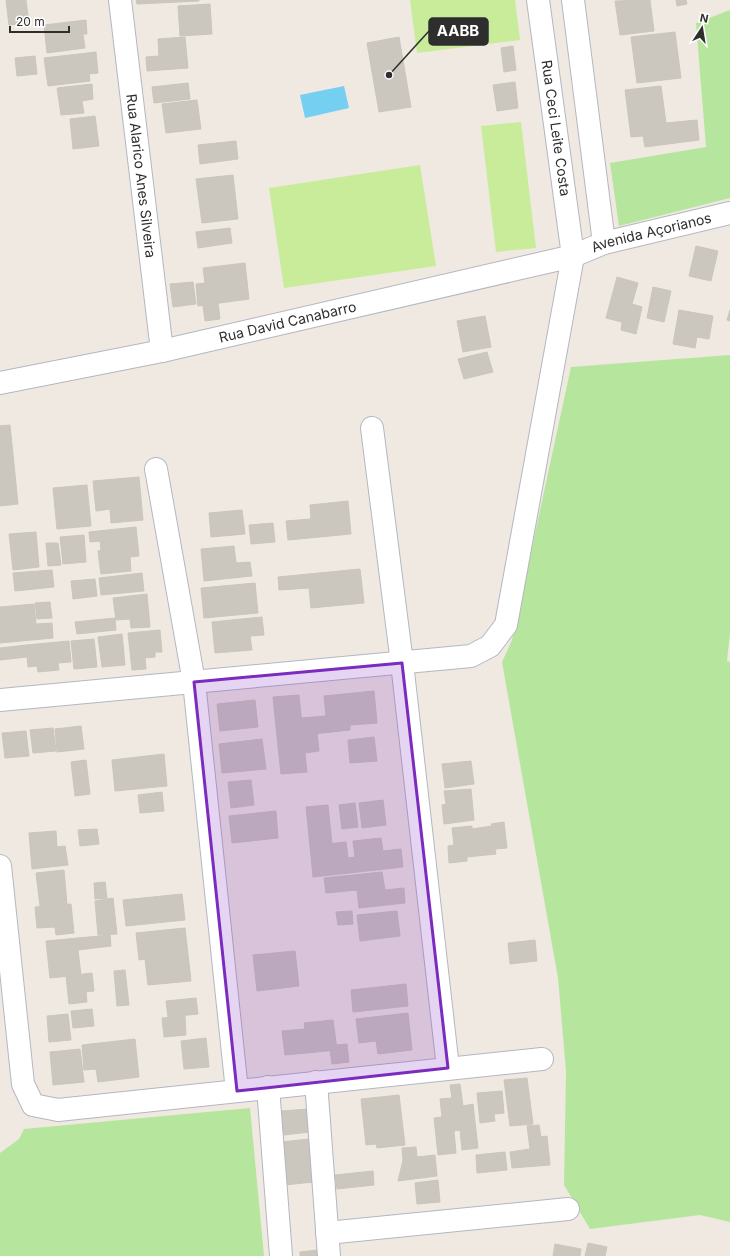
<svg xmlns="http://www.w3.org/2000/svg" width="730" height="1256" font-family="Inter,sans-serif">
<rect width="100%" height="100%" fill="#efe9e1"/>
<!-- green -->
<path fill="#b6e59e" d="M 730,10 L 730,198 L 619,226 L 610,163 L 706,147 L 696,23 Z
M 730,355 L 730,632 L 727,661 L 730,662 L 730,1222 L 700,1215 L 590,1229 L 564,1185 L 566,1071 L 558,978 L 502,662 L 512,640 L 571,367 Z
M 250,1108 L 264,1256 L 0,1256 L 0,1153 L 19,1139 L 24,1129 Z"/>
<!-- pitch -->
<path fill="#c9ec9a" d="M 410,0 L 515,0 L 520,40 L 417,53 Z
M 521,122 L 536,248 L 496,252 L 481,126 Z
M 420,165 L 436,266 L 284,288 L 269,188 Z"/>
<!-- water -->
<path fill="#75cff0" d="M 344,86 L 349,108 L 305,118 L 300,95 Z"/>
<!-- building -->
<path fill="#cbc7bf" stroke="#cbc5ba" d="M 6,0 L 26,0 L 29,23 L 9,25 Z
M 136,0 L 199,0 L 199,1 L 137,4 Z
M 650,0 L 654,31 L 620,35 L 615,1 Z
M 676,0 L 686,0 L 687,4 L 677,6 Z
M 210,4 L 212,34 L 180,36 L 178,6 Z
M 86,20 L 87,34 L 83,34 L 85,48 L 47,53 L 44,25 Z
M 675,32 L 681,78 L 637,83 L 631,37 Z
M 185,37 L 188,68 L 147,71 L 146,57 L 159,56 L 158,39 Z
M 399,37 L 411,107 L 379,112 L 367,43 Z
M 513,46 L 516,70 L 504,72 L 501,48 Z
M 96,52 L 98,73 L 89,74 L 90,81 L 48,86 L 44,58 Z
M 35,56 L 37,74 L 17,76 L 15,58 Z
M 515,82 L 518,108 L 497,111 L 493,85 Z
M 188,83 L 190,99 L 154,103 L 152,87 Z
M 92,84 L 93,99 L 82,101 L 84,113 L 61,115 L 57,88 Z
M 661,86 L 666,123 L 697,120 L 699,140 L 645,147 L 643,136 L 631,137 L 625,90 Z
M 197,100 L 201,129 L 166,133 L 162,104 Z
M 95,116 L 99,146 L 73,149 L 70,119 Z
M 236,141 L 238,159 L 200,164 L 198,145 Z
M 233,175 L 238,219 L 202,223 L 196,179 Z
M 230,228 L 232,243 L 198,248 L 196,232 Z
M 696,246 L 718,251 L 711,281 L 689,276 Z
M 245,263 L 249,299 L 198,306 L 196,284 L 205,283 L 203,268 Z
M 617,277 L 638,283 L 632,304 L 642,307 L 636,334 L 621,330 L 622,322 L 606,318 Z
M 193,282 L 196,304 L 173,307 L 170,284 Z
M 653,287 L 671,291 L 664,322 L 647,318 Z
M 218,303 L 220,319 L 205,321 L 203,305 Z
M 679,310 L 713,316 L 709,339 L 697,337 L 695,348 L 673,344 Z
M 730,310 L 730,321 L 727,320 Z
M 485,316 L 491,347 L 463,352 L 457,321 Z
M 487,352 L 493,372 L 464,379 L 458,359 Z
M 10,425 L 18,504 L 0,506 L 0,426 Z
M 139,477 L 143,520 L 111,523 L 110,509 L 96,511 L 93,481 Z
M 87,485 L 91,526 L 57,529 L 53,488 Z
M 348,501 L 351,534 L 288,540 L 286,521 L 311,519 L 310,505 Z
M 242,510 L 245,534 L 211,537 L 209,513 Z
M 273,523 L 275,542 L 251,544 L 249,525 Z
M 136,527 L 139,556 L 99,560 L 98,551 L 101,550 L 100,541 L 90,542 L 89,532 Z
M 36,532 L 39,567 L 13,570 L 9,534 Z
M 84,535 L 86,562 L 63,564 L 60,537 Z
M 46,543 L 58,543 L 61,565 L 48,566 Z
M 234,546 L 236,563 L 250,562 L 252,576 L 204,581 L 201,549 Z
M 130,557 L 131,571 L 101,574 L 99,560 Z
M 360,569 L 364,603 L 311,608 L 309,588 L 279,590 L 278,577 Z
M 52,570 L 54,587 L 15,591 L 13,573 Z
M 142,573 L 144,591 L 101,595 L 99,578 Z
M 95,579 L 97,596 L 73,599 L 71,581 Z
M 255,583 L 258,613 L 204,618 L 201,588 Z
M 147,594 L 150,627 L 131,628 L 130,619 L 116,620 L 113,598 Z
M 50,602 L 52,618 L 37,619 L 35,603 Z
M 34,604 L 36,624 L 52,623 L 53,638 L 0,643 L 0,607 Z
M 262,617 L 264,635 L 250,636 L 252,650 L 215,653 L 212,622 Z
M 115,618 L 116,630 L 77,634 L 75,622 Z
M 160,630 L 162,652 L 155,652 L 155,657 L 145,658 L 146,669 L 132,670 L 128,633 Z
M 122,634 L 125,665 L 102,667 L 98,637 Z
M 94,639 L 97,667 L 74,669 L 71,641 Z
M 69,641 L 71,662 L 58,663 L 59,670 L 38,672 L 37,666 L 28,667 L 26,645 Z
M 26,645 L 27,657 L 0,660 L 0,648 Z
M 374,691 L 377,723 L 350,725 L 350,730 L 303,735 L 301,718 L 326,716 L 324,696 Z
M 299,695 L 303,735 L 277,737 L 273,697 Z
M 255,700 L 258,727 L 220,731 L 217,704 Z
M 81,726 L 84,749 L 57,752 L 55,729 Z
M 53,728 L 56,751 L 33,753 L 30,730 Z
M 26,731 L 29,756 L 5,758 L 2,733 Z
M 317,733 L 319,751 L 305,753 L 303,735 Z
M 303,735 L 307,772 L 281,774 L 277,737 Z
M 374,737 L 377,761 L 350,763 L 348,740 Z
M 262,739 L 266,769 L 222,773 L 219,744 Z
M 164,754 L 167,786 L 115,791 L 112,760 Z
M 86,760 L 90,794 L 75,796 L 71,762 Z
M 471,761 L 474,784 L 445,788 L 442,764 Z
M 251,780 L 254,805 L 231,808 L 228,782 Z
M 471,789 L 474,820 L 444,824 L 442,805 L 446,804 L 444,791 Z
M 162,792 L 164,811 L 140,813 L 138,795 Z
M 383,800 L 386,825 L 362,828 L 359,803 Z
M 355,803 L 358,827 L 342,829 L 339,805 Z
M 328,805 L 332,844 L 310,846 L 306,807 Z
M 276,811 L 278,838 L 232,843 L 229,816 Z
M 504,822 L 507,848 L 495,849 L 496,854 L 467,857 L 467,861 L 449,863 L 448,846 L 454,845 L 452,828 L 472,826 L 472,829 L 492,826 L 491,824 Z
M 97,829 L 99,844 L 80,846 L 78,830 Z
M 56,831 L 57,847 L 65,846 L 68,865 L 32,869 L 29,833 Z
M 381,838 L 383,851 L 401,849 L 403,867 L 313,877 L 310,846 L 346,842 L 348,858 L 355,857 L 353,841 Z
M 64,870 L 67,904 L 40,906 L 36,873 Z
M 382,872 L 385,890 L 404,888 L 405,903 L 359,908 L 357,890 L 326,893 L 324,878 Z
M 105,882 L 107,898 L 95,899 L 94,883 Z
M 182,894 L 185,920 L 126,926 L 123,900 Z
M 113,898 L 117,934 L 98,935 L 95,901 Z
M 71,904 L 74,933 L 56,935 L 55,927 L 37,928 L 35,907 Z
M 352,911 L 353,924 L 338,925 L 336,912 Z
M 397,911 L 400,936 L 360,941 L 357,915 Z
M 185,928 L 189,963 L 146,968 L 145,959 L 139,960 L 136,933 Z
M 110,935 L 111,946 L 78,950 L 81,975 L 50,978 L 46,941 Z
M 535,940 L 537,961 L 510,964 L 508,943 Z
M 295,951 L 299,986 L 257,991 L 253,955 Z
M 189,963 L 191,981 L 148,985 L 146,968 Z
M 125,970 L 129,1005 L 117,1006 L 114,971 Z
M 92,973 L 94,991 L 86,992 L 87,1002 L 69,1004 L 66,976 Z
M 406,984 L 408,1006 L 353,1012 L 351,990 Z
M 196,998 L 198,1014 L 168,1017 L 166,1001 Z
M 92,1009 L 94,1026 L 73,1028 L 71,1011 Z
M 408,1013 L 412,1050 L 378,1054 L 376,1041 L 359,1043 L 356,1019 Z
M 68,1014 L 71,1040 L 49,1042 L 47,1016 Z
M 185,1016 L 186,1035 L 164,1037 L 162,1018 Z
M 333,1020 L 337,1050 L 285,1055 L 282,1031 L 305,1029 L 304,1023 Z
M 206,1038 L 209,1067 L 184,1069 L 181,1041 Z
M 135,1039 L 139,1077 L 98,1082 L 96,1069 L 84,1070 L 82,1045 Z
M 347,1044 L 349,1062 L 332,1064 L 330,1050 L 337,1050 L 336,1045 Z
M 80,1049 L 84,1082 L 53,1085 L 50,1052 Z
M 527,1078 L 533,1124 L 510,1126 L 504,1080 Z
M 460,1084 L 463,1106 L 473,1104 L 478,1148 L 462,1150 L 460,1130 L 454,1131 L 456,1153 L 438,1155 L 434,1118 L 442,1117 L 440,1099 L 452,1098 L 450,1085 Z
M 502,1091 L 504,1113 L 494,1114 L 495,1121 L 480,1123 L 477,1093 Z
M 399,1095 L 405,1145 L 377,1148 L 376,1144 L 366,1145 L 361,1099 Z
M 308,1109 L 310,1132 L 284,1135 L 282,1111 Z
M 539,1125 L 541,1137 L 547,1136 L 550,1165 L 512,1168 L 510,1152 L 530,1149 L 527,1126 Z
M 309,1139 L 313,1182 L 285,1185 L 281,1142 Z
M 416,1147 L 417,1157 L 435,1155 L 437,1176 L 398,1181 L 403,1160 L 402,1148 Z
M 505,1152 L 507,1170 L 477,1173 L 476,1155 Z
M 373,1171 L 374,1185 L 337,1189 L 335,1175 Z
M 438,1180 L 440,1202 L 417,1204 L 415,1183 Z
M 588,1243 L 607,1247 L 605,1256 L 585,1256 Z
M 555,1244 L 581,1249 L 580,1256 L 553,1256 Z
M 317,1250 L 318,1256 L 300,1256 L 300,1252 Z"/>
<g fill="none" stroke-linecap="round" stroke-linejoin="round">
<defs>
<g id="minor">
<path id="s1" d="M 120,0 L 162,351"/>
<path d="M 573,0 L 604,243"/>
<path id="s2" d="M 0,383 L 162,351 L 573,256 L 604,243 L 730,213"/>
<path d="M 372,428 L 402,663 L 448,1068"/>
<path d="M 156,469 L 194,682 L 237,1091"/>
<path d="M 0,700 L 471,656 L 490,646 L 506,625 L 573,256 L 538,0"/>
<path d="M 0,866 L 23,1084 L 33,1105 L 58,1110 L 542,1059"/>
<path d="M 316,1082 L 329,1256"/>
<path d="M 268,1087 L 281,1256"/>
<path d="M 327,1233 L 568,1209"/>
</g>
</defs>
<!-- minor casing -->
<use href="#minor" stroke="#b4b7c1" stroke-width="24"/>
<!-- minor -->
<use href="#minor" stroke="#fff" stroke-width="22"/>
</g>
<!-- marked area -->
<path fill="#7b2cbf" fill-opacity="0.2" stroke="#7b2cbf" stroke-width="3" stroke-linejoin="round" d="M 402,663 L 448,1068 L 237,1091 L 194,682 Z"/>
<g text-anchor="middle" stroke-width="3.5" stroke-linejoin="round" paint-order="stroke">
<!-- street labels -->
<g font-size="14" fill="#2e2e2e" stroke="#fff">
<text transform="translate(556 128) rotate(82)" y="5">Rua Ceci Leite Costa</text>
<text dy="5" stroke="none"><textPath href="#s1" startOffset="177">Rua Alarico Anes Silveira</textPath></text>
<text dy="5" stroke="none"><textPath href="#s2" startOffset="669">Avenida Açorianos</textPath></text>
<text dy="5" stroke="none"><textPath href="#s2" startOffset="294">Rua David Canabarro</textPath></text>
</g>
</g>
<!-- callouts -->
<path fill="none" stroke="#2e2e2e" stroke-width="1.5" d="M389 75L429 31"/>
<circle fill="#2e2e2e" stroke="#fff" stroke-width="1.5" cx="389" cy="75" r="4"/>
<rect fill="#2e2e2e" stroke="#2e2e2e" stroke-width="1.5" x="429" y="18" width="59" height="27" rx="4"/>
<g font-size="15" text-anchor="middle" font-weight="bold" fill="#fff">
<text x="458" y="36">AABB</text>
</g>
<!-- north arrow -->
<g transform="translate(702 28) rotate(12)" stroke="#ffffff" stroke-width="3" paint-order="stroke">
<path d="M0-3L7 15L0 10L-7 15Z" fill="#2e2e2e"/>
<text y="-6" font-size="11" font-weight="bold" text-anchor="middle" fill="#2e2e2e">N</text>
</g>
<!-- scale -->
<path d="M10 26v6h59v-6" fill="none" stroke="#2e2e2e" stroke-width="2"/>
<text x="16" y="26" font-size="12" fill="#2e2e2e" stroke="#ffffff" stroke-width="3" paint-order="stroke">20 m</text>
</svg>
